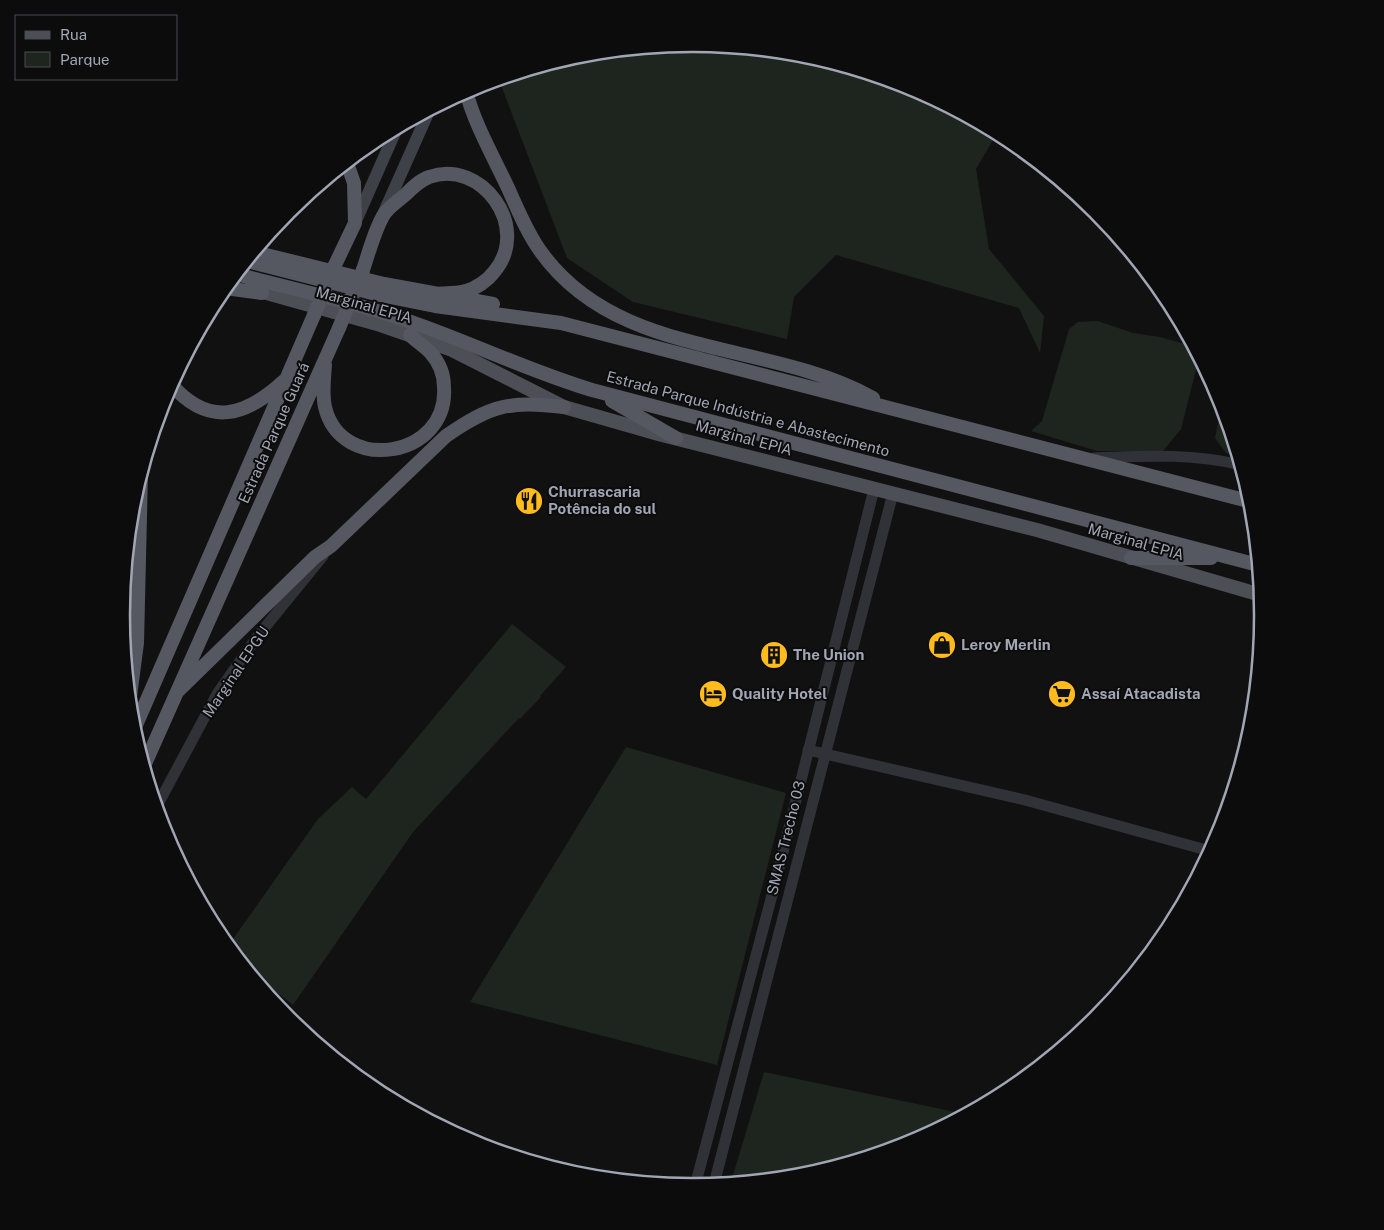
<svg xmlns="http://www.w3.org/2000/svg" width="1384" height="1230" font-family="'Public Sans',sans-serif">
<rect width="100%" height="100%" fill="#111112"/>
<!-- green -->
<path fill="#1d251e" d="M 692,44 L 804,55 L 911,87 L 997,133 L 976,169 L 989,249 L 1044,316 L 1040,353 L 1019,308 L 836,255 L 794,297 L 787,339 L 633,302 L 567,258 L 499,80 L 581,55 Z
M 1098,321 L 1133,333 L 1160,337 L 1192,346 L 1199,358 L 1181,429 L 1163,451 L 1097,451 L 1031,431 L 1042,421 L 1069,329 L 1078,322 Z
M 1222,403 L 1238,456 L 1226,453 L 1215,438 Z
M 512,624 L 566,667 L 540,696 L 541,697 L 520,719 L 519,718 L 413,832 L 293,1005 L 249,971 L 228,946 L 318,819 L 352,787 L 366,799 Z
M 626,747 L 786,793 L 717,1065 L 470,1002 Z
M 764,1072 L 965,1114 L 910,1143 L 803,1175 L 731,1182 Z"/>
<g fill="none" stroke-linecap="round" stroke-linejoin="round">
<!-- tertiary -->
<path stroke="#313238" stroke-width="11" d="M 1094,458 C 1144,456 1192,453 1241,465
M 123,633 L 134,583
M 808,750 L 1025,800 L 1210,851
M 156,808 L 217,694 L 257,637 L 323,556
M 714,1184 L 893,493
M 695,1186 L 776,880 L 874,489"/>
<!-- secondary -->
<path stroke="#3f4148" stroke-width="12" d="M 384,212 L 429,111
M 355,223 L 397,128"/>
<!-- primary -->
<path stroke="#4d4f57" stroke-width="14" d="M 252,289 L 377,324 L 452,350 L 564,407 L 662,435 L 1037,530 L 1261,595"/>
<!-- trunk -->
<path stroke="#555860" stroke-width="14" d="M 466,91 C 474,123 494,158 508,188 C 518,210 527,233 541,252 C 619,360 767,339 873,398
M 254,252 L 384,284 L 493,304
M 247,261 L 380,295 L 435,306 L 561,323 L 1252,502
M 335,265 L 355,223 L 354,183 L 347,163
M 363,270 C 369,252 374,232 383,216 C 387,208 398,201 405,195 C 412,188 420,180 429,177 C 481,158 532,227 494,272 C 488,280 477,288 466,291 C 456,294 443,293 432,294
M 236,274 C 296,290 358,303 417,324 C 476,345 532,372 592,390 L 1258,565
M 225,288 L 262,293
M 325,365 C 324,378 322,394 325,407 C 341,475 449,458 444,387 C 444,375 439,362 430,352 C 424,346 416,341 410,335
M 171,384 C 209,428 246,416 284,381
M 612,401 L 676,438
M 1131,558 L 1211,558
M 178,691 L 315,557 L 331,546 L 446,436 C 492,404 510,401 564,407
M 129,704 L 137,643 L 141,474
M 133,732 L 314,315
M 144,766 L 339,328"/>
<!-- trunk-bridge -->
<path stroke="#555860" stroke-width="14" d="M 314,315 L 335,265
M 339,328 L 363,270"/>
</g>
<!-- icons -->
<defs>
<symbol id="restaurant-disc" viewBox="-11 -11 22 22"><circle r="9.5" fill="#ffbc1c" stroke="#0c0c0d"/><path d="M-5-6h1v4h1v-4h1v4h1v-4h1v5L-1.5 .5V6h-2V.5L-5-1ZM5-6V6H3V1.5H1.5Q1.5-4 5-6Z" fill="#111"/></symbol>
<symbol id="shop-disc" viewBox="-11 -11 22 22"><circle r="9.5" fill="#ffbc1c" stroke="#0c0c0d"/><path d="M-5-2.5h2.3a2.7 3.5 0 0 1 5.4 0H5L5.5 6h-11ZM-1.5-2.5h3a1.5 2.3 0 0 0-3 0Z" fill="#111"/></symbol>
<symbol id="building-disc" viewBox="-11 -11 22 22"><circle r="9.5" fill="#ffbc1c" stroke="#0c0c0d"/><path d="M-4-6H4V6H1V3H-1V6H-4ZM-2.5-4.3h1.7v1.8h-1.7ZM.8-4.3h1.7v1.8H.8ZM-2.5-1h1.7V.8h-1.7ZM.8-1h1.7V.8H.8Z" fill="#111"/></symbol>
<symbol id="hotel-disc" viewBox="-11 -11 22 22"><circle r="9.5" fill="#ffbc1c" stroke="#0c0c0d"/><path d="M-6-4.5h1.5V1H6V5H4.5V3h-9V5H-6ZM-4 0a1.8 1.8 0 1 1 3.6 0ZM.5 0V-2.5h3Q6-2.5 6 0Z" fill="#111"/></symbol>
<symbol id="supermarket-disc" viewBox="-11 -11 22 22"><circle r="9.5" fill="#ffbc1c" stroke="#0c0c0d"/><path d="M-6-5.5h2.5l.6 2H6L4.5 2H-2.5L-4.4-4H-6ZM-1.5 3.2a1.3 1.3 0 1 0 .1 0ZM3 3.2a1.3 1.3 0 1 0 .1 0Z" fill="#111"/></symbol>
</defs>
<g fill-rule="evenodd">
<use href="#restaurant-disc" x="513" y="485" width="32" height="32"/>
<use href="#shop-disc" x="926" y="629" width="32" height="32"/>
<use href="#building-disc" x="758" y="639" width="32" height="32"/>
<use href="#hotel-disc" x="697" y="678" width="32" height="32"/>
<use href="#supermarket-disc" x="1046" y="678" width="32" height="32"/>
</g>
<g text-anchor="middle" stroke-width="4" stroke-linejoin="round" paint-order="stroke">
<!-- street labels -->
<g font-size="15" fill="#a1a6b5" stroke="#0c0c0d">
<text transform="translate(364 305) rotate(16)" y="5">Marginal EPIA</text>
<text transform="translate(748 414) rotate(15)" y="5">Estrada Parque Indústria e Abastecimento</text>
<text transform="translate(274 433) rotate(-66)" y="5">Estrada Parque Guará</text>
<text transform="translate(744 438) rotate(15)" y="5">Marginal EPIA</text>
<text transform="translate(1136 542) rotate(16)" y="5">Marginal EPIA</text>
<text transform="translate(236 672) rotate(-56)" y="5">Marginal EPGU</text>
<text transform="translate(786 838) rotate(-76)" y="5">SMAS Trecho 03</text>
</g>
<!-- poi labels -->
<g font-size="15" font-weight="bold" fill="#a1a6b5" stroke="#0c0c0d" text-anchor="start">
<text x="548" y="497">Churrascaria<tspan x="548" dy="17">Potência do sul</tspan></text>
<text x="961" y="650">Leroy Merlin</text>
<text x="793" y="660">The Union</text>
<text x="732" y="699">Quality Hotel</text>
<text x="1081" y="699">Assaí Atacadista</text>
</g>
</g>
<!-- crop -->
<path d="M0 0H1384V1230H0ZM692 52H692A562 562 0 0 1 1254 614V616A562 562 0 0 1 692 1178H692A562 562 0 0 1 130 616V614A562 562 0 0 1 692 52Z" fill="#0c0c0d" fill-rule="evenodd"/>
<path fill="none" stroke="#a1a6b5" stroke-width="2.5" d="M692 52H692A562 562 0 0 1 1254 614V616A562 562 0 0 1 692 1178H692A562 562 0 0 1 130 616V614A562 562 0 0 1 692 52Z"/>
<!-- legend -->
<rect x="15" y="15" width="162" height="65" fill="#0c0c0d" stroke="#484a50"/>
<rect x="25" y="31" width="25" height="8" fill="#4d4f57" stroke="#484a50"/>
<text x="60" y="40" font-size="15" fill="#a1a6b5">Rua</text>
<rect x="25" y="52" width="25" height="15" fill="#1d251e" stroke="#484a50"/>
<text x="60" y="65" font-size="15" fill="#a1a6b5">Parque</text>
</svg>
